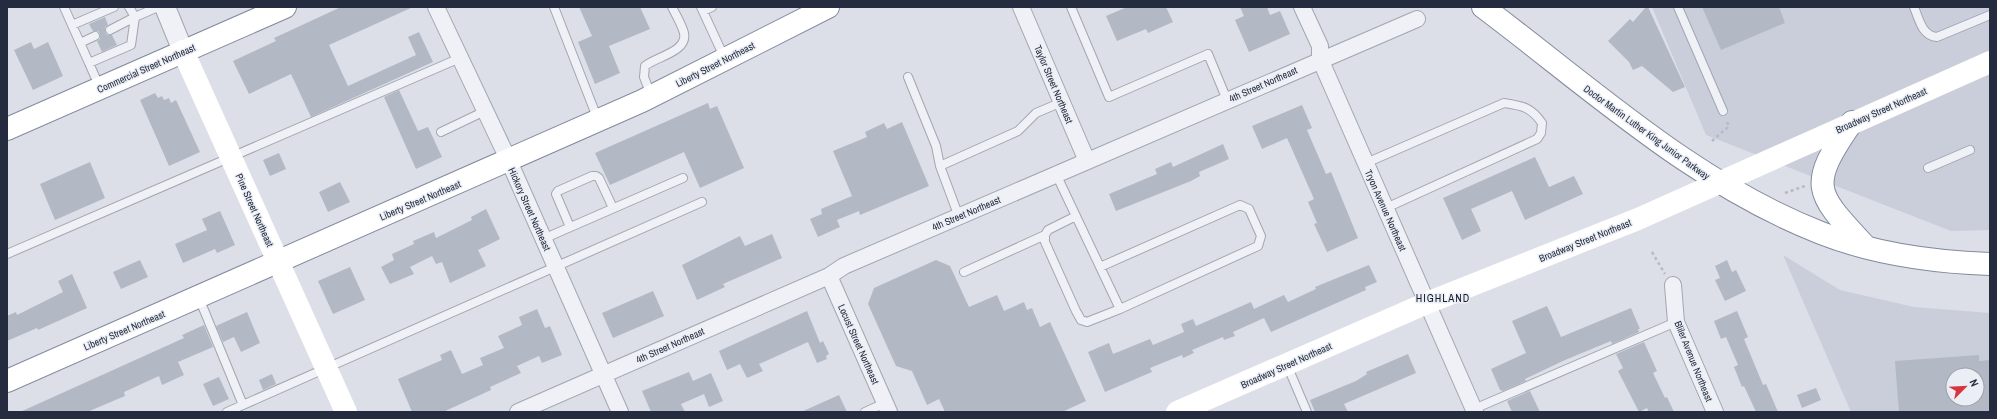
<svg xmlns="http://www.w3.org/2000/svg" width="1997" height="419" font-family="'Archivo Narrow',sans-serif">
<rect width="100%" height="100%" fill="#dcdfe7"/>
<!-- built -->
<path fill="#caceda" fill-rule="evenodd" d="M 1652,7 L 1990,7 L 1990,230 L 1951,231 L 1706,135 Z
M 1783,255 L 1840,290 L 1914,307 L 1990,313 L 1990,412 L 1851,412 ZM 1953,375 L 1977,375 L 1977,399 L 1953,399 Z"/>
<!-- building -->
<path fill="#b3b8c5" fill-rule="evenodd" d="M 341,7 L 413,7 L 329,45 L 348,86 L 416,55 L 408,37 L 419,32 L 433,62 L 311,117 L 291,74 L 249,94 L 233,61 L 276,41 L 274,38 Z
M 579,7 L 640,7 L 650,29 L 609,46 L 620,73 L 595,84 L 578,42 L 592,36 Z
M 1127,7 L 1166,7 L 1173,22 L 1148,33 L 1146,29 L 1117,41 L 1106,16 Z
M 1240,7 L 1267,7 L 1270,15 L 1280,11 L 1290,34 L 1249,52 L 1235,20 L 1244,16 Z
M 1646,7 L 1648,7 L 1685,87 L 1673,92 L 1642,66 L 1633,70 L 1629,62 L 1608,41 L 1630,19 L 1633,22 Z
M 1702,7 L 1779,7 L 1785,23 L 1721,50 Z
M 105,17 L 108,25 L 105,27 L 105,32 L 107,35 L 112,35 L 117,45 L 102,52 L 97,41 L 100,39 L 100,34 L 98,31 L 93,31 L 89,24 Z
M 31,42 L 34,49 L 48,42 L 63,76 L 33,90 L 14,50 Z
M 399,90 L 418,131 L 428,127 L 442,157 L 416,169 L 384,97 Z
M 155,93 L 158,98 L 162,96 L 164,100 L 169,98 L 171,103 L 176,100 L 200,152 L 169,166 L 140,100 Z
M 708,103 L 710,109 L 717,106 L 744,168 L 700,188 L 684,152 L 610,185 L 595,153 Z
M 1302,105 L 1312,128 L 1307,130 L 1326,174 L 1331,172 L 1358,238 L 1327,252 L 1314,224 L 1317,223 L 1308,202 L 1314,199 L 1287,138 L 1262,149 L 1252,126 Z
M 902,122 L 929,186 L 860,215 L 859,211 L 837,220 L 840,227 L 818,237 L 810,219 L 822,214 L 821,209 L 852,196 L 833,151 L 867,137 L 865,132 L 884,123 L 887,129 Z
M 1223,144 L 1229,159 L 1199,172 L 1200,176 L 1191,181 L 1116,211 L 1109,194 L 1157,174 L 1155,169 L 1171,162 L 1173,167 Z
M 279,153 L 286,169 L 270,176 L 263,160 Z
M 1535,157 L 1549,187 L 1574,176 L 1583,194 L 1525,220 L 1512,191 L 1471,209 L 1481,231 L 1462,240 L 1443,198 Z
M 90,162 L 105,198 L 55,220 L 40,184 Z
M 340,182 L 350,202 L 328,212 L 319,192 Z
M 486,209 L 500,239 L 478,250 L 486,266 L 450,283 L 442,262 L 436,264 L 432,256 L 410,267 L 414,274 L 390,284 L 381,267 L 394,260 L 392,254 L 414,244 L 413,241 L 434,232 L 436,238 L 472,220 L 471,217 Z
M 220,211 L 235,245 L 217,253 L 215,249 L 183,263 L 175,244 L 207,230 L 202,219 Z
M 772,234 L 782,258 L 723,284 L 725,287 L 697,300 L 682,265 L 740,236 L 745,246 Z
M 140,260 L 148,277 L 121,289 L 113,272 Z
M 936,260 L 950,266 L 969,307 L 997,295 L 1004,311 L 1024,302 L 1027,310 L 1032,308 L 1040,327 L 1050,322 L 1086,401 L 1062,412 L 945,412 L 939,399 L 927,405 L 912,371 L 896,366 L 868,304 L 874,288 Z
M 1727,260 L 1732,272 L 1736,270 L 1746,291 L 1725,301 L 1715,280 L 1720,278 L 1715,266 Z
M 1369,265 L 1377,282 L 1365,287 L 1366,290 L 1271,332 L 1264,318 L 1233,332 L 1235,336 L 1224,340 L 1223,337 L 1192,350 L 1194,353 L 1183,358 L 1182,355 L 1150,368 L 1152,372 L 1105,392 L 1088,352 L 1109,343 L 1113,354 L 1150,339 L 1153,345 L 1184,332 L 1181,324 L 1193,319 L 1196,326 L 1251,302 L 1254,309 L 1284,295 L 1288,302 L 1316,289 L 1315,287 Z
M 350,267 L 365,300 L 333,314 L 318,281 Z
M 72,274 L 87,308 L 38,330 L 37,328 L 7,341 L 7,316 L 16,312 L 17,315 L 63,292 L 58,281 Z
M 653,291 L 664,316 L 613,338 L 602,313 Z
M 1547,306 L 1561,337 L 1631,308 L 1640,329 L 1638,329 L 1639,332 L 1612,344 L 1611,341 L 1565,360 L 1525,379 L 1526,381 L 1503,391 L 1500,390 L 1491,369 L 1526,353 L 1512,321 Z
M 537,309 L 545,328 L 550,326 L 562,355 L 542,363 L 539,356 L 517,366 L 521,373 L 490,387 L 491,390 L 443,412 L 412,412 L 398,379 L 442,360 L 440,355 L 451,350 L 462,374 L 483,365 L 480,358 L 504,348 L 498,336 L 522,325 L 519,317 Z
M 807,311 L 820,343 L 823,341 L 829,354 L 826,356 L 827,359 L 817,363 L 808,342 L 759,364 L 763,371 L 747,378 L 740,364 L 727,370 L 719,351 Z
M 1737,311 L 1748,337 L 1744,339 L 1763,385 L 1766,384 L 1778,412 L 1756,412 L 1744,386 L 1742,387 L 1734,367 L 1738,365 L 1726,337 L 1721,339 L 1714,321 Z
M 247,312 L 260,343 L 241,352 L 234,337 L 223,342 L 216,326 Z
M 204,325 L 213,347 L 178,362 L 184,375 L 162,385 L 159,376 L 124,392 L 125,396 L 87,412 L 20,412 L 184,338 L 182,335 Z
M 1644,342 L 1657,371 L 1653,373 L 1665,398 L 1667,397 L 1674,412 L 1649,412 L 1647,408 L 1639,412 L 1618,371 L 1623,368 L 1616,354 Z
M 1408,354 L 1416,373 L 1344,404 L 1348,412 L 1315,412 L 1310,400 L 1356,381 L 1367,374 L 1366,372 Z
M 1979,355 L 1979,361 L 1990,360 L 1990,412 L 1899,412 L 1895,361 ZM 1953,375 L 1977,375 L 1977,399 L 1953,399 Z
M 689,372 L 693,381 L 711,373 L 723,401 L 709,407 L 704,394 L 681,404 L 685,412 L 651,412 L 642,391 Z
M 272,374 L 276,384 L 263,390 L 259,380 Z
M 219,377 L 229,399 L 213,406 L 203,384 Z
M 1816,388 L 1821,400 L 1802,408 L 1797,395 Z
M 1530,391 L 1540,412 L 1512,412 L 1507,401 Z
M 839,395 L 847,412 L 801,412 Z"/>
<g fill="none" stroke-linecap="round" stroke-linejoin="round">
<defs>
<path id="service" d="M 64,7 L 89,63 L 131,45 L 135,17 L 158,7
M 554,7 L 598,120
M 701,7 L 725,59
M 1071,7 L 1109,97 L 1208,54 L 1227,100
M 1678,7 L 1723,111
M 1914,7 C 1919,19 1922,36 1937,37 L 1990,15
M 703,11 L 712,7
M 72,25 L 114,7
M 110,30 L 135,17 L 129,7
M 80,43 L 95,36
M 89,63 L 100,88
M 908,77 L 936,146 L 940,166
M 651,95 L 644,77 L 645,66 C 655,57 688,52 684,33 C 682,25 676,15 672,7
M 441,132 L 485,111
M 1366,163 L 1504,103 C 1523,106 1531,107 1542,123 L 1541,133 L 1537,139 L 1386,208
M 1928,168 L 1970,150
M 1056,174 L 1120,309 L 1087,322 L 1081,320 L 1076,311 L 1045,242 L 1045,235 L 1048,230 L 1076,216
M 959,217 L 940,166 L 1018,131 L 1036,113 L 1062,102
M 570,227 L 556,194 L 558,191 L 592,176 L 596,176 L 599,178 L 613,208
M 543,239 L 683,178
M 7,254 L 460,58
M 1100,267 L 1240,205 L 1249,209 L 1261,236 L 1258,246 L 1120,309
M 964,272 L 1045,235
M 199,298 L 243,405
M 1287,365 L 1307,412
M 1474,409 L 1676,322
M 227,412 L 702,202
M 865,412 L 885,403"/>
<path id="minor" d="M 436,7 L 509,161 L 620,412
M 1021,7 L 1087,161
M 1302,7 L 1320,46 L 1320,59 L 1475,412
M 829,276 L 889,412
M 1673,285 L 1676,322 L 1715,412
M 518,412 L 829,276 L 844,266 L 1417,19"/>
<path id="tertiary" d="M 165,7 L 183,51"/>
<path id="trunk" d="M 1483,7 C 1591,88 1693,183 1821,233 C 1874,254 1933,262 1990,264
M 1852,122 C 1807,187 1815,192 1866,247
M 7,129 L 285,7
M 7,381 L 642,101 L 828,7"/>
</defs>
<!-- service casing -->
<use href="#service" stroke="#a1a6b1" stroke-width="10"/>
<!-- minor casing -->
<use href="#minor" stroke="#a1a6b1" stroke-width="18"/>
<!-- tertiary casing -->
<use href="#tertiary" stroke="#a1a6b1" stroke-width="22"/>
<!-- trunk casing -->
<use href="#trunk" stroke="#828b9f" stroke-width="24"/>
<!-- path -->
<path stroke="#b6bac3" stroke-width="2.5" stroke-dasharray="3 3" stroke-linecap="butt" d="M 1712,141 L 1729,126 L 1726,120
M 1785,193 L 1805,186
M 1652,252 L 1665,274"/>
<!-- service -->
<use href="#service" stroke="#eff1f6" stroke-width="8"/>
<!-- minor -->
<use href="#minor" stroke="#eff1f6" stroke-width="16"/>
<!-- tertiary -->
<use href="#tertiary" stroke="#eff1f6" stroke-width="20"/>
<!-- secondary -->
<path stroke="#fff" stroke-width="22" d="M 183,51 L 346,412
M 1177,412 L 1427,303 L 1638,219 L 1990,62"/>
<!-- trunk -->
<use href="#trunk" stroke="#fff" stroke-width="22"/>
</g>
<g text-anchor="middle" stroke-width="3" stroke-linejoin="round" paint-order="stroke">
<!-- street labels -->
<g font-size="10" fill="#252c3f" stroke="#ebeff5">
<text transform="translate(715 64) rotate(-27)" y="4">Liberty Street Northeast</text>
<text transform="translate(146 68) rotate(-24)" y="4">Commercial Street Northeast</text>
<text transform="translate(1054 84) rotate(67)" y="4">Taylor Street Northeast</text>
<text transform="translate(1263 84) rotate(-24)" y="4">4th Street Northeast</text>
<text transform="translate(1881 110) rotate(-24)" y="4">Broadway Street Northeast</text>
<text transform="translate(1647 132) rotate(36)" y="4">Doctor Martin Luther King Junior Parkway</text>
<text transform="translate(420 200) rotate(-23)" y="4">Liberty Street Northeast</text>
<text transform="translate(530 209) rotate(66)" y="4">Hickory Street Northeast</text>
<text transform="translate(255 210) rotate(66)" y="4">Pine Street Northeast</text>
<text transform="translate(1386 210) rotate(66)" y="4">Tryon Avenue Northeast</text>
<text transform="translate(966 213) rotate(-23)" y="4">4th Street Northeast</text>
<text transform="translate(1585 240) rotate(-22)" y="4">Broadway Street Northeast</text>
<text transform="translate(124 330) rotate(-23)" y="4">Liberty Street Northeast</text>
<text transform="translate(859 344) rotate(66)" y="4">Locust Street Northeast</text>
<text transform="translate(670 345) rotate(-24)" y="4">4th Street Northeast</text>
<text transform="translate(1694 361) rotate(68)" y="4">Bliler Avenue Northeast</text>
<text transform="translate(1286 365) rotate(-24)" y="4">Broadway Street Northeast</text>
</g>
<!-- neighbourhood labels -->
<g font-size="11" letter-spacing="1" fill="#171d2f" stroke="#ebeff5">
<text x="1443" y="302">HIGHLAND</text>
</g>
</g>
<!-- border -->
<rect width="1997" height="419" fill="none" stroke="#252c3f" stroke-width="16"/>
<!-- north arrow -->
<g transform="translate(1965 387) rotate(66)"><circle r="19" fill="#ebeff5" stroke="#9ca1ac"/>
<path d="M0-3L7 15L0 10L-7 15Z" fill="#d7363f"/>
<text y="-6" font-size="11" font-weight="bold" text-anchor="middle" fill="#252c3f">N</text>
</g>
</svg>
